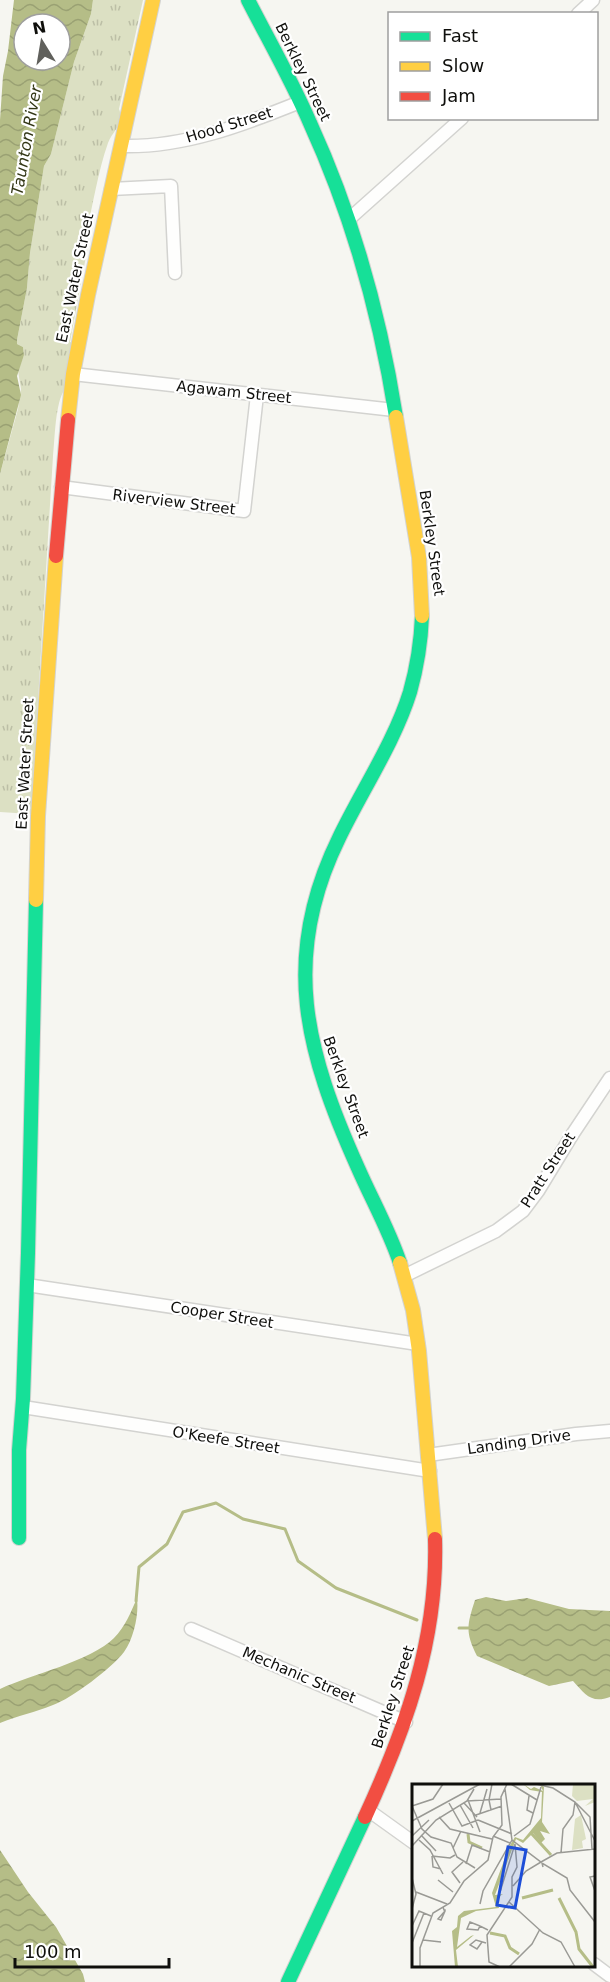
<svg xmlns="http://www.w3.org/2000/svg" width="610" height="1982" font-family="'DejaVu Sans',sans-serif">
<defs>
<pattern id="grass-tufts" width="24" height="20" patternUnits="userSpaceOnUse" patternTransform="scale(1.5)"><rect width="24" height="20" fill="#dce0c3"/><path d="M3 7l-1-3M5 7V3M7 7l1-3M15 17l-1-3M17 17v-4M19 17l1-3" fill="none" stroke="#bcbfa6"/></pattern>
<pattern id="water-waves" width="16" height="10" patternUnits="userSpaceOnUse" patternTransform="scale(1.5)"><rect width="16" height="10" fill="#b5bd87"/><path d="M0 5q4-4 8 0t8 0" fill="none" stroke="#9aa173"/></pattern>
</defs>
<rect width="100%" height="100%" fill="#f6f6f1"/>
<!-- grass -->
<path fill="url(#grass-tufts)" d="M 93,0 L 143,0 L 119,109 C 125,124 113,130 108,143 C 98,171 93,205 86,234 L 89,240 L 70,342 L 73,343 L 65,389 C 55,402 55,439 53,456 L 31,814 L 0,812 L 0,474 L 18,409 L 21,389 L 18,371 L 24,355 L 23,347 L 17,344 L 17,340 L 27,288 L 30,253 L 44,166 L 51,154 L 74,62 L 91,14 Z"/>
<!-- water -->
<path fill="url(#water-waves)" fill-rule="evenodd" d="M 14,0 L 93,0 L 91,14 L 74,62 L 51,154 L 44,166 L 30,253 L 27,288 L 17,340 L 17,344 L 23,347 L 24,355 L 17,376 L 21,395 L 0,474 L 0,120 L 3,76 L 8,51 ZM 24,24 L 60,24 L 60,60 L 24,60 Z
M 486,1597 L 506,1601 L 527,1598 L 569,1609 L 610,1611 L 610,1697 C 591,1704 585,1694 573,1681 L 549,1686 L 477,1656 C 465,1632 467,1625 475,1600 Z
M 137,1598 C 139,1614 134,1638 124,1652 C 113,1667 71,1699 53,1705 C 36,1712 17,1716 0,1723 L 0,1689 C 30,1675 91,1661 114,1638 C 125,1627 131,1612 137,1598 Z
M 0,1850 L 28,1892 L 56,1927 L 83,1974 L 85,1982 L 0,1982 Z"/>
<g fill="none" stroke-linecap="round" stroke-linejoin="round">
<!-- stream -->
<path stroke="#b5bd87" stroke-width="3" d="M 136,1601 L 139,1567 L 167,1544 L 183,1512 L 216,1503 L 243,1519 L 285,1529 L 298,1561 L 336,1588 L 417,1620
M 459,1628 L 470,1628"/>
<defs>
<path id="street" d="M 578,14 L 593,0
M 121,146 C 183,148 243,125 300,102
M 111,189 L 171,186 L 175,273
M 348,220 L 462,118
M 73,374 L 394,410
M 61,487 L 244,511 L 257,395
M 404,1276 L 496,1231 L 523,1211 L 538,1191 L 572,1135 L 610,1078
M 27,1285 L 418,1344
M 23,1407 L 430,1471
M 428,1455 L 576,1434 L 610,1431
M 191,1629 L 406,1722
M 368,1810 L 414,1843
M 594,1964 L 610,1976"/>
<path id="fast" d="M 248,0 C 269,41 292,81 310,123 C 353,217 380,315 396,417
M 400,1263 C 389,1230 372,1200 358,1168 C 306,1052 280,958 339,838 C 361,792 395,741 410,692 C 417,667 421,642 422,616
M 19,1538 L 19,1450 L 23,1399 L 28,1253 L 36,900
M 288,1982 L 365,1817"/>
<path id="slow" d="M 396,417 L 419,557 L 422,616
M 68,420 L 73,374 L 88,295 L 153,0
M 36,900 L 38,816 L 56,556
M 400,1263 L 413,1310 L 419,1351 L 435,1539"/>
<path id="jam" d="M 56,556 L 68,420
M 365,1817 C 406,1728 438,1639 435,1539"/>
</defs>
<!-- street casing -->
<use href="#street" stroke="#d3d3d0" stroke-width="15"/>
<!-- fast casing -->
<use href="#fast" stroke="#d3d3d0" stroke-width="16"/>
<!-- slow casing -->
<use href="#slow" stroke="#d3d3d0" stroke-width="16"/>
<!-- jam casing -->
<use href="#jam" stroke="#d3d3d0" stroke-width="16"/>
<!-- street -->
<use href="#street" stroke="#fefefd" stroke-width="12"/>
<!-- fast -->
<use href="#fast" stroke="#16e098" stroke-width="14"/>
<!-- slow -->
<use href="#slow" stroke="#ffcf43" stroke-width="14"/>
<!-- jam -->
<use href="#jam" stroke="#f24e42" stroke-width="14"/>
</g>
<g text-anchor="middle" stroke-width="4.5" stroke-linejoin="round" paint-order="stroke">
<!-- street labels -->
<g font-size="15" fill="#0f0f0c" stroke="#fff">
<text transform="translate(303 72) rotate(64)" y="5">Berkley Street</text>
<text transform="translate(229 125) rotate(-17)" y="5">Hood Street</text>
<text transform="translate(75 278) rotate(-78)" y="5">East Water Street</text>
<text transform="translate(234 392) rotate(6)" y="5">Agawam Street</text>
<text transform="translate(174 502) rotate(7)" y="5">Riverview Street</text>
<text transform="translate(432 543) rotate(82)" y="5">Berkley Street</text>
<text transform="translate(25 764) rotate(-87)" y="5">East Water Street</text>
<text transform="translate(346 1087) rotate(70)" y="5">Berkley Street</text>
<text transform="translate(548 1170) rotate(-57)" y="5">Pratt Street</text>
<text transform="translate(222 1315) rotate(9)" y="5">Cooper Street</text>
<text transform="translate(226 1440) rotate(9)" y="5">O'Keefe Street</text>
<text transform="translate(519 1442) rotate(-8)" y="5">Landing Drive</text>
<text transform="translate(299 1675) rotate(23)" y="5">Mechanic Street</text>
<text transform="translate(393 1697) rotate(-72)" y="5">Berkley Street</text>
</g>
<!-- water labels -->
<g font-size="16" font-style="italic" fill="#333716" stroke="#fff">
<text transform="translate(26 140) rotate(-80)" y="6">Taunton River</text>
</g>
</g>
<!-- overview -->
<g transform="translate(412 1784)">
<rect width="183" height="183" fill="#f6f6f1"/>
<path d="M 161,0 L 183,0 L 183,18 L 173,22 L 181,15 L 165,17 L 160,12 ZM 169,31 L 174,55 L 170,57 L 171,64 L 160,66 L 163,35 Z" fill="#dce0c3"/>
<path d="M 111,0 L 119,5 L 122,3 L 131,7 L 128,0 L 132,3 L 130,38 L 138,50 L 128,47 L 133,55 L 129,59 L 121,49 L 111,59 L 104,55 L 83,111 L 91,110 L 85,114 L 87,124 L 64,127 L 49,134 L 45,163 L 59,152 L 62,151 L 44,166 L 46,183 L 43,183 L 40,147 L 45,143 L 46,132 L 52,127 L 84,123 L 80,109 L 97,63 L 103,53 L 111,56 L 129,34 L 130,8 L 118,6 Z" fill="#b5bd87"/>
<path fill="none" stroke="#b5bd87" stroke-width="3" d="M 119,49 L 139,71M 56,50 L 57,58 L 70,64M 110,114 L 141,106M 147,114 L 164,148 L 167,165 L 181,183M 78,149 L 93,152 L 98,164 L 107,170"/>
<path fill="none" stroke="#9a9a95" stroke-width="1.5" d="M 99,0 L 125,16M 124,0 L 141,4 L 163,18 L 183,57M 93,5 L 100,56 L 129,78 L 145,69 L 183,65M 117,12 L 115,26 L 121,29M 56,16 L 68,48M 55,17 L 89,15M 37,19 L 50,42 L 66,36M 52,19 L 65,33M 164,19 L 178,33 L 180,65M 48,21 L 61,44M 0,22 L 10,45 L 19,53 L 39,59 L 45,73 L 63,84M 0,22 L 21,15 L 31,0M 79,26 L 77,16 L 80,0M 68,29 L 75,5M 64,31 L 90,22M 27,33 L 38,45 L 80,55M 66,36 L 100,50M 0,37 L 68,0M 9,51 L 24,67M 0,52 L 17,36M 81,52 L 98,59M 102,52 L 118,40 L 129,3M 7,56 L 18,66 L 31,90M 0,62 L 24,36 L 55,17 L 62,5M 41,64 L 49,47M 149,69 L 151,45 L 161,31 L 163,18M 20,72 L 38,74 L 43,71M 20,72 L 21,83 L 29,85M 54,80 L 60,61 L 78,68M 131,83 L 130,79 L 155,94 L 158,106 L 183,138M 183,92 L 178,93 L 183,107M 0,94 L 4,110 L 0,125M 26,96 L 41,108M 48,99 L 40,88 L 51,78M 101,102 L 114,87 L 129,78M 4,108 L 35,120M 88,108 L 103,60M 97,118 L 131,149 L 149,158 L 163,183M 68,120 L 71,107 L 100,56M 31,123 L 32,126 L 33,126 L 33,127 L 29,136 L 26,135 L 33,127M 0,142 L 7,127 L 19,132M 68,142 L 58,138 L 55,145 L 66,146 L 68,142 L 76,146M 11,156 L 29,158M 70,158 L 65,165 L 58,161 L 64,156 L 74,159M 0,159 L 12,129M 8,183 L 8,164 L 21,129 L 38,119 L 52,97 L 76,76 L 81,53 L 90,41 L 89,13 L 95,0M 88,183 L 77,178 L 75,151 L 100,113 L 100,93 L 105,83 L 103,60M 97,183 L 120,160 L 128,145"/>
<path fill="#1d4ed8" fill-opacity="0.15" stroke="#1d4ed8" stroke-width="3" d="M 96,63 L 114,66 L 103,124 L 85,121 Z"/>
<rect width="183" height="183" fill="none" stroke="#0f0f0c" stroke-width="3"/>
</g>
<!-- legend -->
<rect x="388" y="12" width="210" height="108" fill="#ffffff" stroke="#9f9f9e" stroke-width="1.5"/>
<rect x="400" y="32" width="30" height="9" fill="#16e098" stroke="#9f9f9e" stroke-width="1.5"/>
<text x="442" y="42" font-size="18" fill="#0f0f0c">Fast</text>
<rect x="400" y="62" width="30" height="9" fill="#ffcf43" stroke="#9f9f9e" stroke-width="1.5"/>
<text x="442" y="72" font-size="18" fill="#0f0f0c">Slow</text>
<rect x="400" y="92" width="30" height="9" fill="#f24e42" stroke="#9f9f9e" stroke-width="1.5"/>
<text x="442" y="102" font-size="18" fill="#0f0f0c">Jam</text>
<!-- north arrow -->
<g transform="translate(42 42) rotate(349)"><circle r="28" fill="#ffffff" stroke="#9f9f9e" stroke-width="1.5"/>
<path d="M0-4.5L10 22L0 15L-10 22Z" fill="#60605c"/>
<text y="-9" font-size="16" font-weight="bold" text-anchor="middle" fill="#0f0f0c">N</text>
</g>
<!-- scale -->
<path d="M15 1958v9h154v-9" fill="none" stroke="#0f0f0c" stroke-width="3"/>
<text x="24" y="1958" font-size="18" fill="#0f0f0c" stroke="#ffffff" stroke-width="4.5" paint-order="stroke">100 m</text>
</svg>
